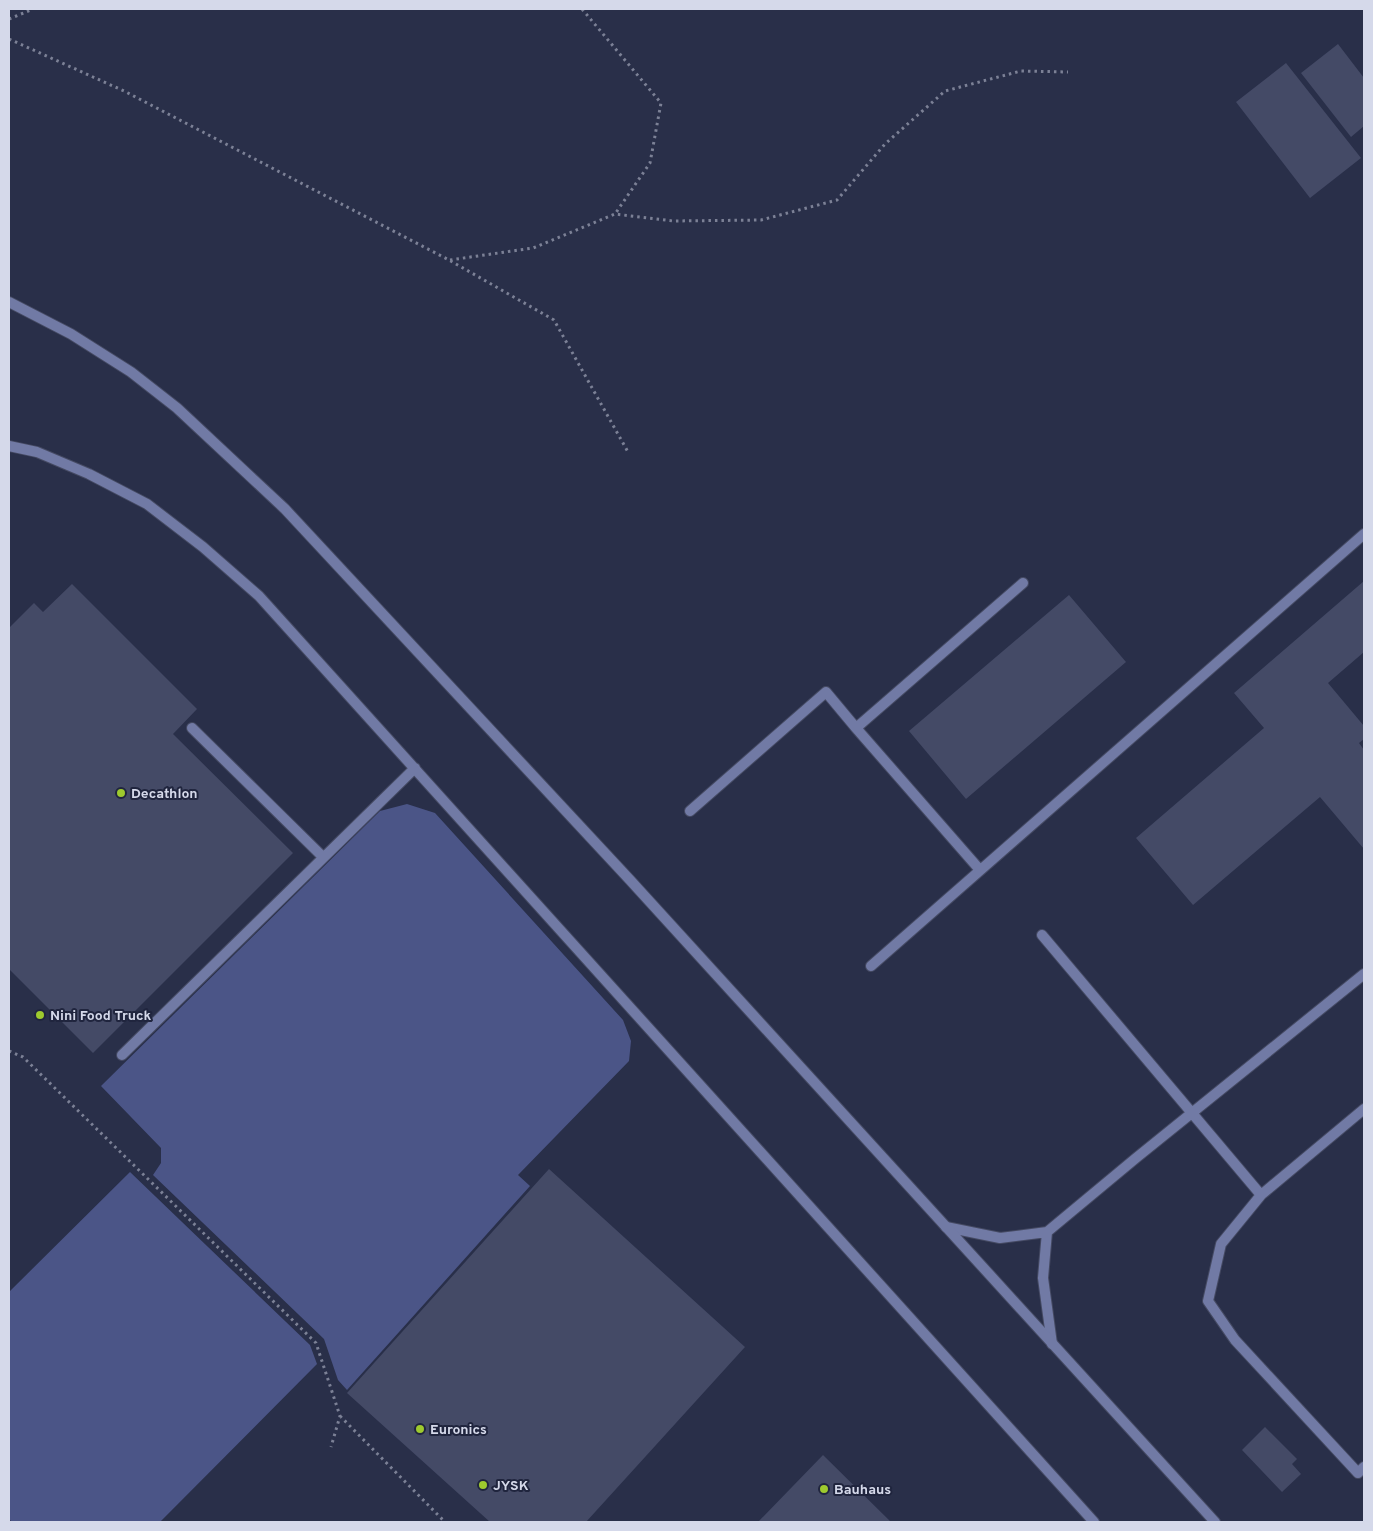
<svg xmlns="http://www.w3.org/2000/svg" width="1373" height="1531" font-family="Overpass,sans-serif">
<rect width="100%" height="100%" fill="#292f49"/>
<!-- green -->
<path fill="#4b5587" d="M 407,804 L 435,813 L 623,1020 L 631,1041 L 629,1061 L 518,1175 L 530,1186 L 347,1390 L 338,1380 L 324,1339 L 153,1175 L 161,1163 L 161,1148 L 101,1086 L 380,811 Z
M 130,1172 L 310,1345 L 317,1364 L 160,1522 L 12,1522 L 9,1519 L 9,1292 Z"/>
<!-- building -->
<path fill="#444a66" d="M 1338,44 L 1364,78 L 1364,126 L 1351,137 L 1301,73 Z
M 1286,63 L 1361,158 L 1310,198 L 1236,102 Z
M 1364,581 L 1364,652 L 1328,683 L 1364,726 L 1364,739 L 1359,743 L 1364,750 L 1364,849 L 1320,797 L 1193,905 L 1136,838 L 1264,728 L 1234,693 Z
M 72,584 L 197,709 L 173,734 L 293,853 L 93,1053 L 9,969 L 9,628 L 34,603 L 43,612 Z
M 1069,595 L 1126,662 L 966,799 L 909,731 Z
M 549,1169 L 745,1347 L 586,1522 L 490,1522 L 347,1393 Z
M 1265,1427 L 1297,1459 L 1292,1464 L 1301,1474 L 1282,1492 L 1242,1450 Z
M 823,1455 L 891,1522 L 758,1522 Z"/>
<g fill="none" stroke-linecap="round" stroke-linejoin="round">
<defs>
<path id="lane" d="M 9,446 L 37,452 L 89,474 L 147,504 L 203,547 L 259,596 L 1094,1522
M 192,728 L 323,857
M 690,811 L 826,692 L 856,728
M 980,870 L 856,728 L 1023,583
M 1042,935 L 1261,1195
M 871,966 L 1364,534
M 122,1055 L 415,768
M 1364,1109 L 1261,1195 L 1221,1244 L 1208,1301 L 1235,1340 L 1358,1473 L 1364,1467
M 946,1227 L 1000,1238 L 1047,1232 L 1136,1158 L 1364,974
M 1047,1232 L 1043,1278 L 1052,1344"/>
<path id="street" d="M 9,302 L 71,334 L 131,372 L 177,408 L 285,509 L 630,880 L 1215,1522"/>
</defs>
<!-- lane casing -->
<use href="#lane" stroke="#454a63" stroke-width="12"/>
<!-- street casing -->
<use href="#street" stroke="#454a63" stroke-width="12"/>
<!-- path -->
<path stroke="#7c8196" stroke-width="3" stroke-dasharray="2.5 4" stroke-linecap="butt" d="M 582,9 L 661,103 L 650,163 L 615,214
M 9,19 L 33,9
M 9,39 L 124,91 L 449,260 L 554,320 L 628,452
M 450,260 L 533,248 L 615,214 L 673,221 L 761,220 L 837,200 L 885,144 L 945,91 L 1021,71 L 1068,72
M 9,1051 L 23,1057 L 316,1343 L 340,1416 L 331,1447
M 340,1416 L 445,1522"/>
<!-- lane -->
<use href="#lane" stroke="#717aa5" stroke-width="10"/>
<!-- street -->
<use href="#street" stroke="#717aa5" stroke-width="10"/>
</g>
<!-- markers -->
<g fill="#9eca2e" stroke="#20253e" stroke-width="2">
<circle cx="121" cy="793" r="5"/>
<circle cx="40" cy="1015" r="5"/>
<circle cx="420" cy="1429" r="5"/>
<circle cx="483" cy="1485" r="5"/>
<circle cx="824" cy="1489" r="5"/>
</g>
<g text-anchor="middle" stroke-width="4" stroke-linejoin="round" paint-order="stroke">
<!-- poi labels -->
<g font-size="14" font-weight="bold" fill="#d5d9ea" stroke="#20253e" text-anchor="start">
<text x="131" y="798">Decathlon</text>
<text x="50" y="1020">Nini Food Truck</text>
<text x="430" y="1434">Euronics</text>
<text x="493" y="1490">JYSK</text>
<text x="834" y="1494">Bauhaus</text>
</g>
</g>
<!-- border -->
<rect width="1373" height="1531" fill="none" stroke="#d5d9ea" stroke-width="20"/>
</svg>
